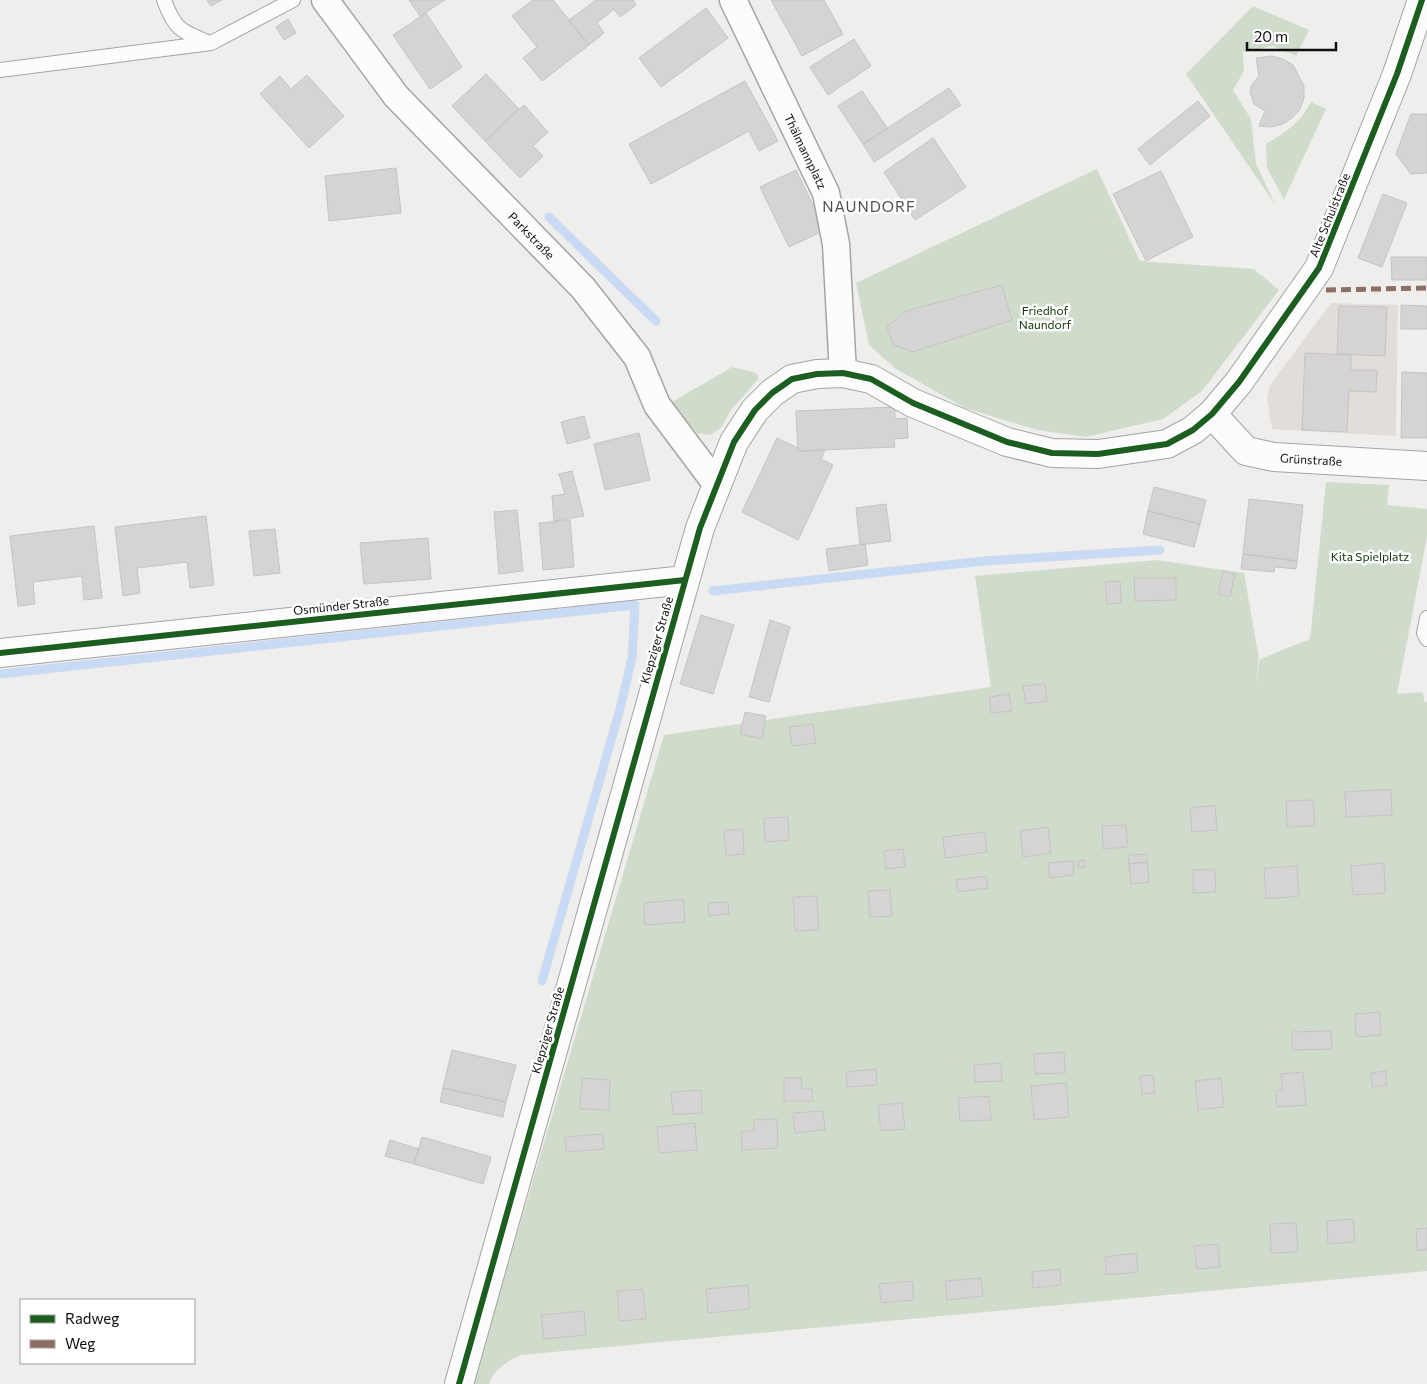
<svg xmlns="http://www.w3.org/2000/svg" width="1427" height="1384" viewBox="0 0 1427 1384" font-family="Commissioner,sans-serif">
  <rect width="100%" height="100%" fill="#efeeec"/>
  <path fill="#e1ded9" d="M1331 303 1398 305 1396 436 1272 429 1267 398 1270 385Z"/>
  <path fill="#d0dccb" d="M1253 6 1309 30 1296 56 1273 46 1243 52 1244 71 1233 90 1251 119 1256 164 1276 206 1186 74Z
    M1311 102 1326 109 1284 199 1267 168 1266 144C1286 132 1300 123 1311 102Z
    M1097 169 1140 261 1254 269 1279 290 1202 391 1163 419 1086 437 1037 430 965 408 896 369 869 345 856 283Z
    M732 367 754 372 758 375V379L732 409 721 428 710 435 697 433 672 402Z
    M1326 482 1389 485 1387 505 1427 509V537L1397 694 1423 692 1424 701 1427 702V1271L521 1355C507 1361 494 1369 489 1384H473L664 735 991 687 975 576 1156 560 1244 573 1259 659 1256 685 1260 659 1310 639Z"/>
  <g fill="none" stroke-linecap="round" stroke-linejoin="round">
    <path stroke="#c9daf4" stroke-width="9" d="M549 217 656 321
      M713 591 984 561 1160 550
      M0 674 635 605 632 658 620 709 542 981"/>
  </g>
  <path fill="#d5d3d3" stroke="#c5c3c3" d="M207 0H222L211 6Z
    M409 0H445L420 16Z
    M533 0H553L589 45 542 81 523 58 537 47 512 16Z
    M596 0H633L636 5 620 17 614 9 597 23 604 33 589 45 569 20Z
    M771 0H824L843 34 802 56Z
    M706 8 728 38 661 87 639 58Z
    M426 13 462 67 430 89 393 35Z
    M288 19 296 33 284 40 276 27Z
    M854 39 871 66 828 95 810 67Z
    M1272 56 1283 59 1293 65 1304 86V98L1300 109 1292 118 1283 124 1271 127 1259 126 1265 111 1254 104 1250 92 1251 86 1259 76 1256 58Z
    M486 74 519 109 485 141 452 106Z
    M307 75 344 116 309 148 260 94 280 76 291 89Z
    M745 81 778 141 759 151 749 131 651 184 629 144Z
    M949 88 961 105 874 162 863 144Z
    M862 91 887 128 863 144 838 106Z
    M1198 101 1210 116 1150 165 1138 149Z
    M524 105 548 132 533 146 543 156 520 178 485 141Z
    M1411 114H1427V173L1411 174 1396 154Z
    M933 138 966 187 915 220 884 172Z
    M396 168 401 213 329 221 325 176Z
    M796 170 825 230 789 247 760 187Z
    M1161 171 1193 237 1146 261 1113 194Z
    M1383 194 1407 203 1382 267 1358 258Z
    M1391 257H1427V280H1392Z
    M1002 285 1012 320 913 352 893 345 887 327 906 311Z
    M1401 305 1427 306V329H1401Z
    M1339 306 1387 307 1385 356 1337 354Z
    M1305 353 1351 355V370H1377L1376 392 1349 391 1347 432 1302 430Z
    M1402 372 1427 373V438H1401Z
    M895 407V419L907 418 908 438 894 439 895 447 798 451 796 411Z
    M584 416 590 438 567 444 561 422Z
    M639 433 650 480 605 490 594 444Z
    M777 438 798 448V451L825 450 821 459 833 465 798 540 742 512Z
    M572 471 584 516 554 521 552 496 565 494 559 474Z
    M1154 487 1206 500 1200 524 1148 511Z
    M1249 499 1303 505 1297 561 1243 554Z
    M886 504 891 541 860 545 856 508Z
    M517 510 523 571 499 574 494 512Z
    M1148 511 1200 524 1194 547 1143 534Z
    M206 516 214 585 190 588 187 562 137 568 140 593 123 596 115 527Z
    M570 520 574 567 543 570 539 523Z
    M94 526 102 598 84 600 82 576 33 582 35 604 18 606 10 536Z
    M275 529 280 573 254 576 249 531Z
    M428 538 431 579 364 584 360 543Z
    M865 544 868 565 829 571 826 549Z
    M1243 554 1297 561 1296 569 1275 567 1274 572 1241 569Z
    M1223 571 1235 574 1230 597 1218 594Z
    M1134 578H1176V600L1135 601Z
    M1120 581 1121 603 1107 604 1105 582Z
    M701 615 734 625 713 694 680 684Z
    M770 620 790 627 769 702 749 697Z
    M1045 683 1047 701 1026 704 1023 686Z
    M1009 694 1012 711 991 713 989 697Z
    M745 712 766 716 762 739 740 734Z
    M813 724 816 743 792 746 789 727Z
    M1391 789 1392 815 1346 817 1345 792Z
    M1313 800 1315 826 1287 827 1286 801Z
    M1215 805 1217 830 1192 832 1190 808Z
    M788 817 789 840 765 842 764 818Z
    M1126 825 1128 847 1103 849 1102 826Z
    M1048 827 1051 853 1023 857 1020 831Z
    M743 829 744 854 726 856 724 830Z
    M985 832 987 852 945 858 943 837Z
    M903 849 905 867 886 869 884 851Z
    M1147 854V862L1129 864 1128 855Z
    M1085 860V867L1078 868V861Z
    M1073 861 1074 875 1050 878 1048 863Z
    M1147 862 1149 882 1131 884 1129 864Z
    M1384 863 1385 893 1353 895 1351 866Z
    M1297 866 1299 896 1266 899 1264 868Z
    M1215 869 1216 892 1193 893V870Z
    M986 876 988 888 958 892 956 880Z
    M890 890 892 916 870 917 868 891Z
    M817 896 819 930 795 931 793 897Z
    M683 899 685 922 645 925 644 903Z
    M728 902 729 914 709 916 708 903Z
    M1380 1012 1381 1035 1356 1037 1355 1014Z
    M1331 1031 1332 1049 1292 1050V1032Z
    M452 1050 516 1065 506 1102 443 1088Z
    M1064 1052 1065 1073 1035 1074 1034 1054Z
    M1001 1063 1002 1081 975 1082 974 1065Z
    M876 1069 877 1085 847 1087 846 1072Z
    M1386 1071 1387 1085 1372 1087 1371 1073Z
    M1303 1072 1306 1105 1277 1107 1276 1090H1282L1281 1074Z
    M1153 1075 1155 1093 1142 1094 1140 1076Z
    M582 1078 610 1080 609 1110 580 1109Z
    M784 1078H801L802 1089 812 1088 813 1101H784Z
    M1221 1078 1224 1107 1198 1110 1195 1081Z
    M1066 1083 1069 1117 1034 1120 1031 1086Z
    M443 1088 506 1102 503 1117 440 1102Z
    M701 1090 702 1113 673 1115 671 1092Z
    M989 1096 991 1120 960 1121 958 1098Z
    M902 1103 905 1129 881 1131 878 1105Z
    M823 1111 825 1130 795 1133 793 1113Z
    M777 1119 778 1148 742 1150 741 1131H754V1120Z
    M695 1123 697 1150 659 1153 657 1127Z
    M603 1134 604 1149 566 1152 565 1137Z
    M422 1137 491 1157 483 1184 414 1164Z
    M390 1140 419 1149 414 1164 385 1156Z
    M1353 1219 1355 1242 1328 1244 1327 1221Z
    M1296 1223 1298 1252 1271 1253 1270 1224Z
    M1427 1228V1250H1417L1416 1229Z
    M1218 1244 1220 1267 1197 1269 1194 1246Z
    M1136 1253 1138 1272 1106 1275 1105 1257Z
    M1060 1269 1061 1285 1033 1288 1032 1272Z
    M981 1278 983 1296 947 1300 945 1281Z
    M912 1281 914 1300 881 1303 879 1284Z
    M748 1285 750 1309 708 1313 706 1289Z
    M643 1289 646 1319 619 1321 617 1291Z
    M584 1311 586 1335 544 1339 541 1315Z"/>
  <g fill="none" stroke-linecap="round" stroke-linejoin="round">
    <defs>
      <path id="lane" d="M164 0C175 30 181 31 210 43
        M0 70 211 43 293 0
        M1427 618 1424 633 1427 639"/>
      <g id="street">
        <path id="s1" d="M325 0 396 96 583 288 637 357 657 405 717 485"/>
        <path id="s2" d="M733 0 826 193 836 244 843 373"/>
      </g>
      <g id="secondary">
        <path id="s3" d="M1212 414 1246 451 1274 457 1427 466"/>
        <path d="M0 653 685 580"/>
        <path d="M459 1384 700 528 734 442 755 410 772 393 792 379 817 374 843 373 871 379 913 403 1007 442 1052 453 1098 454 1167 444 1193 430 1212 414 1239 382 1319 268 1397 74 1422 0"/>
      </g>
    </defs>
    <use href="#lane" stroke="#a5a4a3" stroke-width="16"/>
    <use href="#street" stroke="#a5a4a3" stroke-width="29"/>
    <use href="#secondary" stroke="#a5a4a3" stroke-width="30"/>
    <use href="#lane" stroke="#fdfcfc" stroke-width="14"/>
    <use href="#street" stroke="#fdfcfc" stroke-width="26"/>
    <use href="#secondary" stroke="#fdfcfc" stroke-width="28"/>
    <path stroke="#8d6e63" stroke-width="5" stroke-dasharray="10 5" stroke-linecap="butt" d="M1326 290 1427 288"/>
    <defs>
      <path id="cycleway" d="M0 653 685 580
        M459 1384 700 528 734 442 755 410 772 393 792 379 817 374 843 373 871 379 913 403 1007 442 1052 453 1098 454 1167 444 1193 430 1212 414 1239 382 1319 268 1397 74 1422 0"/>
    </defs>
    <use href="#cycleway" stroke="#fff" stroke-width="9"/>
    <use href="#cycleway" stroke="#1b5e20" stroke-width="6"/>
  </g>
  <g text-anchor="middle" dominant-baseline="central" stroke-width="5" stroke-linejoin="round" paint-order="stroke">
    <g font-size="12" fill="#100f0e" stroke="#fff">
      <text stroke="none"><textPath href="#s2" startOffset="168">Thälmannplatz</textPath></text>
      <text transform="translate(1329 215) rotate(-68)">Alte Schulstraße</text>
      <text stroke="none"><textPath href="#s1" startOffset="314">Parkstraße</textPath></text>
      <text stroke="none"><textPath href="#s3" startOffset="116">Grünstraße</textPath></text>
      <text transform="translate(341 605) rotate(-6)">Osmünder Straße</text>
      <text transform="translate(656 640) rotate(-74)">Klepziger Straße</text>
      <text transform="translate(547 1030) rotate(-74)">Klepziger Straße</text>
    </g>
    <g font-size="12" fill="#0f3406" stroke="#fff">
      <text x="1045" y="310">Friedhof<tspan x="1045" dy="14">Naundorf</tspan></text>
      <text x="1370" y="556">Kita Spielplatz</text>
    </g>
    <g font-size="15" letter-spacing="1" fill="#504f4c" stroke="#fff">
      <text x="869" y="206">NAUNDORF</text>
    </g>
  </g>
  <rect x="20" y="1299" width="175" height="65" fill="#ffffff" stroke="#9f9f9f"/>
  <rect x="30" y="1315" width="25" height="8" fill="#1b5e20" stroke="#9f9f9f"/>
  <text x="65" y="1324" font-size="15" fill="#100f0e">Radweg</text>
  <rect x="30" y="1340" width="25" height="8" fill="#8d6e63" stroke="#9f9f9f"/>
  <text x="65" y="1349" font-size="15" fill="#100f0e">Weg</text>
  <path d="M1247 42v8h89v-8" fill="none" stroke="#100f0e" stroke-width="2.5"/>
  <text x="1254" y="42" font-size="15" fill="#100f0e" stroke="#ffffff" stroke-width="4" paint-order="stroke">20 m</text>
</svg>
